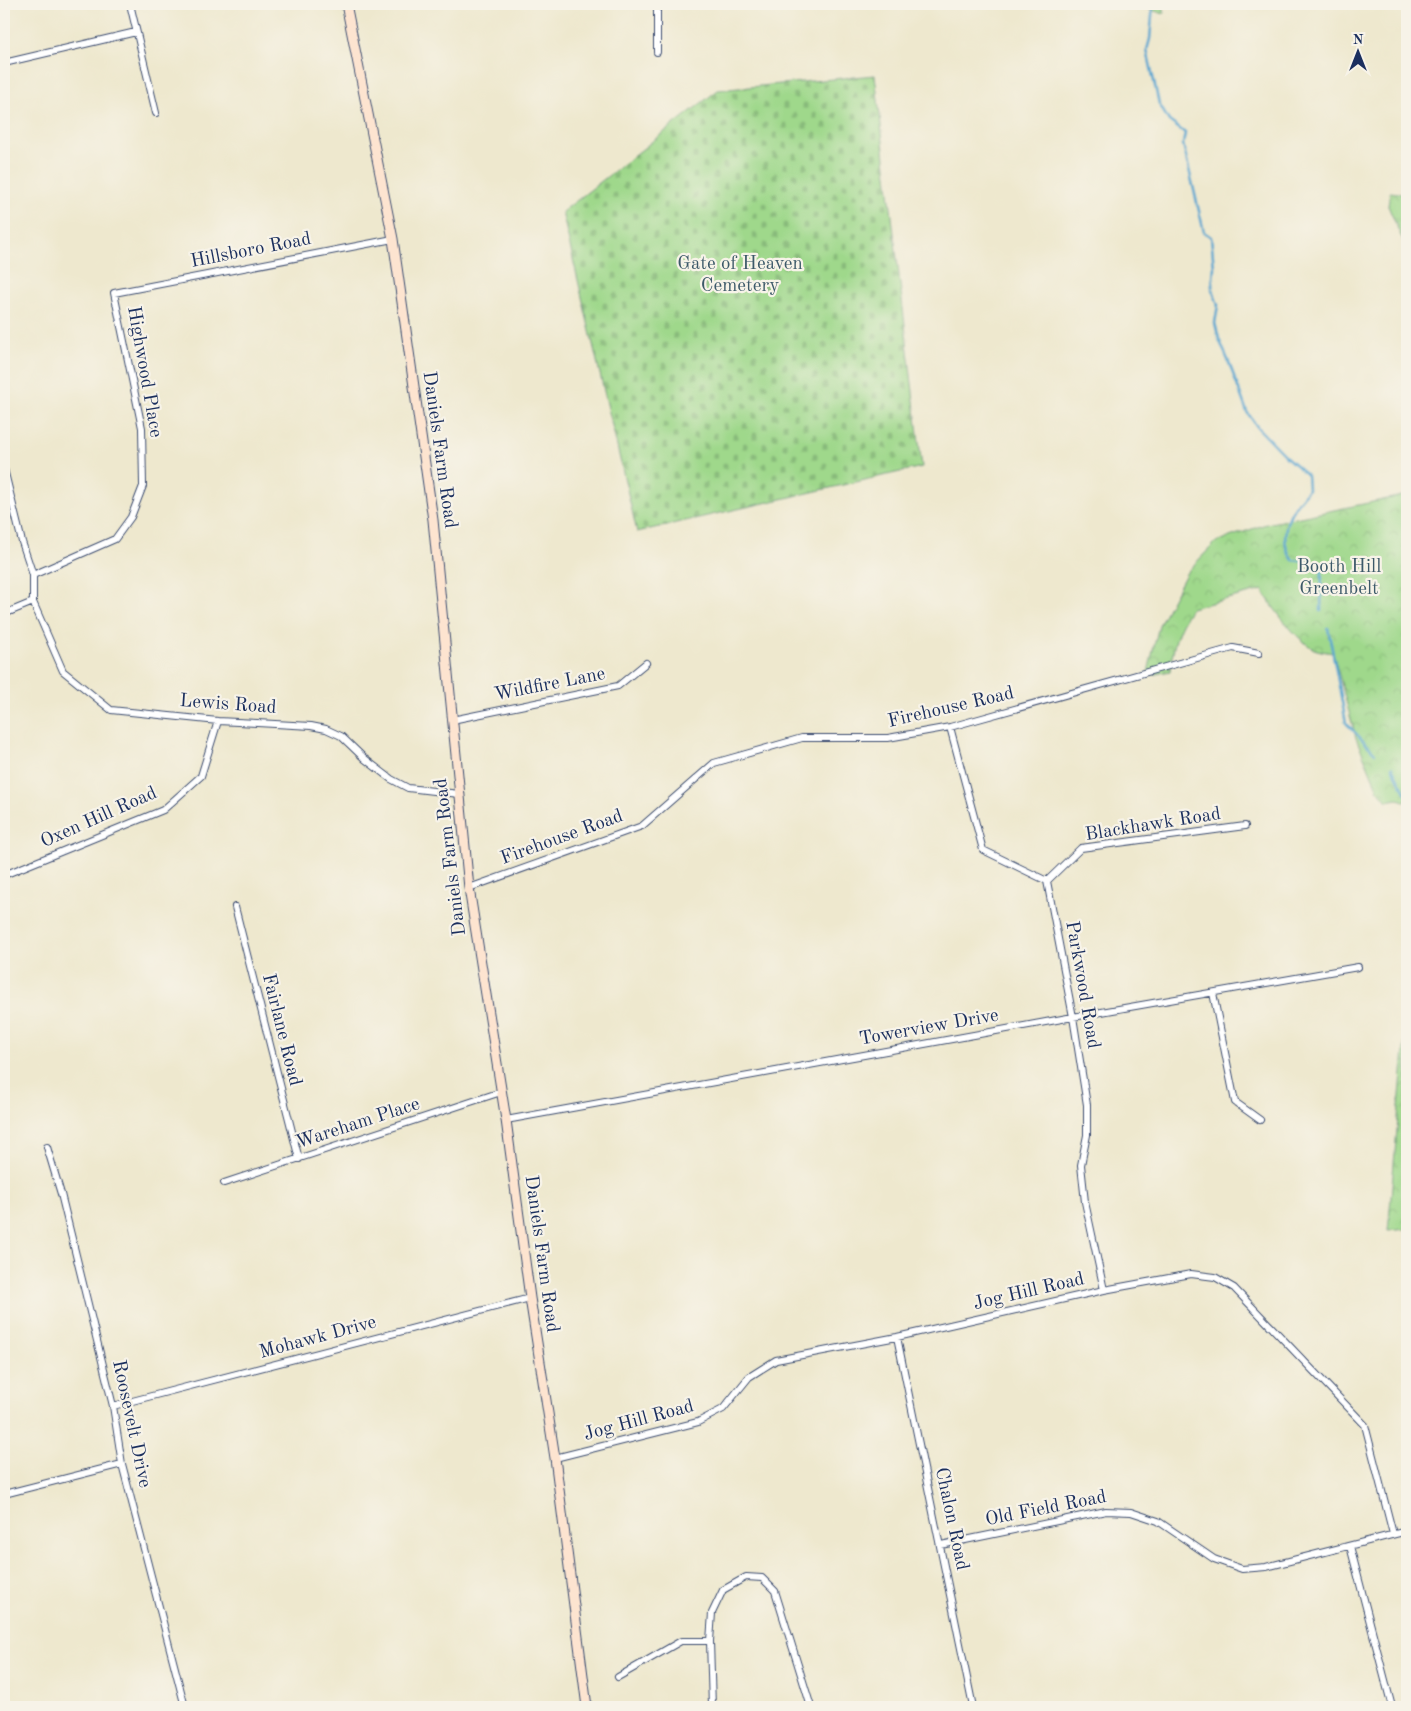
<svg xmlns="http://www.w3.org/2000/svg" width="1411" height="1711" viewBox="0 0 1411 1711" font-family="'Old Standard TT',serif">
  <defs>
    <pattern id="cemetery-stones" width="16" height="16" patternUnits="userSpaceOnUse" patternTransform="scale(1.25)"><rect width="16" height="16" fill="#9fd88b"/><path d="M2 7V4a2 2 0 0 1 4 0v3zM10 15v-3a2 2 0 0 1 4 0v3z" fill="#88ba7a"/></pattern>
    <pattern id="park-crowns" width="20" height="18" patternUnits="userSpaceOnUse" patternTransform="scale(1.25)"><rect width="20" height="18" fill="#9fd88b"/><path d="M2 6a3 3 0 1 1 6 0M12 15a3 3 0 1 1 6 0" fill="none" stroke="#88ba7a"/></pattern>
  </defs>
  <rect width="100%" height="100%" fill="#f7f3e8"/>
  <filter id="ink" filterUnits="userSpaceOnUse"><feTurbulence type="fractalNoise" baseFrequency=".02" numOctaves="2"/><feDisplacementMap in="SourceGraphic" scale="10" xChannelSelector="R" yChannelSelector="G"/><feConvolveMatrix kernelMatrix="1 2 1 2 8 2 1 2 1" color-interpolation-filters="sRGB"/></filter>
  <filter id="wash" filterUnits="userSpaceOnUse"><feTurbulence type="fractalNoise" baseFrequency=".0096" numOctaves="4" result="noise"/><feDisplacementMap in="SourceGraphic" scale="20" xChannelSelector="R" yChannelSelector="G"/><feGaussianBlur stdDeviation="1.12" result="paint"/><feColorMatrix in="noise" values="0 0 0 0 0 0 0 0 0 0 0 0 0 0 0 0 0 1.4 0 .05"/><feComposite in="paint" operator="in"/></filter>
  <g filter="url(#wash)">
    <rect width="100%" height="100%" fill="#eee8ce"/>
    <path fill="url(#cemetery-stones)" stroke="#5d8474" d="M875 75 922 467 637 532 562 212 718 90Z"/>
    <path fill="url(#park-crowns)" stroke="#5d8474" d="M1133 4H1164V14Z
      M1390 192 1407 194V250L1388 206Z
      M1407 495V802L1398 799 1387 801 1378 790 1356 738 1333 653C1327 652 1319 651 1314 649 1297 640 1271 607 1263 590L1191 608C1176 632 1174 644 1170 671L1147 676 1159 625 1172 600 1187 572 1216 542 1266 524Z
      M1407 1016V1229L1388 1231Z"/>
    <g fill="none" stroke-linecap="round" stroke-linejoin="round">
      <path stroke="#58a6d1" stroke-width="2.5" d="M1153 4 1150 39 1147 50 1159 104 1169 121 1185 133 1183 144 1204 232 1211 237 1214 267 1212 289 1218 305 1215 323 1219 339 1228 360 1247 412 1258 428 1285 456 1307 475 1308 489C1304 496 1298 501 1294 508 1284 523 1281 546 1293 560L1313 563 1322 569 1321 611
        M1328 628 1346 723 1375 753
        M1392 767 1407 796"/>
    </g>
  </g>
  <g filter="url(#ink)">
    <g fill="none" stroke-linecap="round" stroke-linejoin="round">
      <defs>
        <path id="minor" d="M130 4 156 113
          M657 52V4
          M4 63 136 32
          M4 469 22 542 33 575
          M33 602 63 671 111 710 218 721 311 726 326 729 341 736 365 759 391 779 408 788 459 794
          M4 614 33 602V575L115 539 131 517 143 486 142 428 114 293 393 239
          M452 720 618 686 646 663
          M950 727 983 850 1047 881
          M4 875 163 810 201 776 218 721
          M1047 881 1073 1017 1087 1105V1135L1081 1165 1085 1202 1104 1290
          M1047 881 1081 848 1245 826
          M469 888 642 826 714 763 802 738H888L950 727 1233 648 1259 653
          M235 907 299 1159
          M1213 993 1235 1102 1260 1120
          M506 1120 1073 1017 1358 967
          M47 1147 61 1194 113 1406 122 1464 185 1707
          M224 1183 501 1092
          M897 1337 973 1707
          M113 1406 530 1298
          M555 1458 698 1422 723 1409 749 1377 776 1360 897 1337 1104 1290 1191 1274 1215 1277 1234 1288 1365 1425 1393 1534
          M4 1494 122 1464
          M941 1545 1106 1511 1131 1512 1158 1521 1214 1559 1242 1569 1266 1567 1407 1531
          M1350 1546 1392 1707
          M618 1677 681 1641H710
          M712 1707 710 1641 712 1613 723 1590 746 1577 762 1578 775 1591 811 1707"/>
        <path id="secondary" d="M346 4 393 239 433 520 469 888 506 1120 530 1298 555 1458 587 1707"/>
      </defs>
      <use href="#minor" stroke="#3b4b6f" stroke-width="8"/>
      <use href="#secondary" stroke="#3b4b6f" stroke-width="11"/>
      <use href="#minor" stroke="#fff" stroke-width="6"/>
      <use href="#secondary" stroke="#fde4d0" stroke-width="9"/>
    </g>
  </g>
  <g text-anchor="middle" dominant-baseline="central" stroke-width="4.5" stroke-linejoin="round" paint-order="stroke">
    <g font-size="19" fill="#1b2f5e" stroke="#f7f3e8">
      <text transform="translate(251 251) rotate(-11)">Hillsboro Road</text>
      <text transform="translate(144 372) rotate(80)">Highwood Place</text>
      <text transform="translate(439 450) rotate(82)">Daniels Farm Road</text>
      <text transform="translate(550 685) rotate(-11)">Wildfire Lane</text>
      <text transform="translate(228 705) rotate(4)">Lewis Road</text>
      <text transform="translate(951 708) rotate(-13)">Firehouse Road</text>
      <text transform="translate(99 818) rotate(-24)">Oxen Hill Road</text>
      <text transform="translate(1153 825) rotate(-9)">Blackhawk Road</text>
      <text transform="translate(562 838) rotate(-20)">Firehouse Road</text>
      <text transform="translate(451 857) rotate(-97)">Daniels Farm Road</text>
      <text transform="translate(1082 985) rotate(80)">Parkwood Road</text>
      <text transform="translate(929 1028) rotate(-10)">Towerview Drive</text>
      <text transform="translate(281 1030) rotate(76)">Fairlane Road</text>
      <text transform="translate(358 1124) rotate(-18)">Wareham Place</text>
      <text transform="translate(541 1254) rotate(82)">Daniels Farm Road</text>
      <text transform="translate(1029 1292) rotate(-13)">Jog Hill Road</text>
      <text transform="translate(318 1338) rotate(-15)">Mohawk Drive</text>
      <text transform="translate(639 1421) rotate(-15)">Jog Hill Road</text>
      <text transform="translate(131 1424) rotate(78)">Roosevelt Drive</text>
      <text transform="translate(1046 1509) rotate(-11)">Old Field Road</text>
      <text transform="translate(951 1519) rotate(78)">Chalon Road</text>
    </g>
    <g font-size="19" fill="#3c5969" stroke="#f7f3e8">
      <text x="740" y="264">Gate of Heaven<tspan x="740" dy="22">Cemetery</tspan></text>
      <text x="1339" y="567">Booth Hill<tspan x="1339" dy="22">Greenbelt</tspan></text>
    </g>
  </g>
  <rect width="1411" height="1711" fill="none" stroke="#f7f3e8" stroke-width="20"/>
  <g transform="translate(1358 52)" stroke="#f7f3e8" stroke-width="4" paint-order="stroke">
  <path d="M0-4L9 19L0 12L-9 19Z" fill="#1b2f5e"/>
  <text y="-8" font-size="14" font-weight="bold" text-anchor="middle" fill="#1b2f5e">N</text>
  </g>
</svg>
